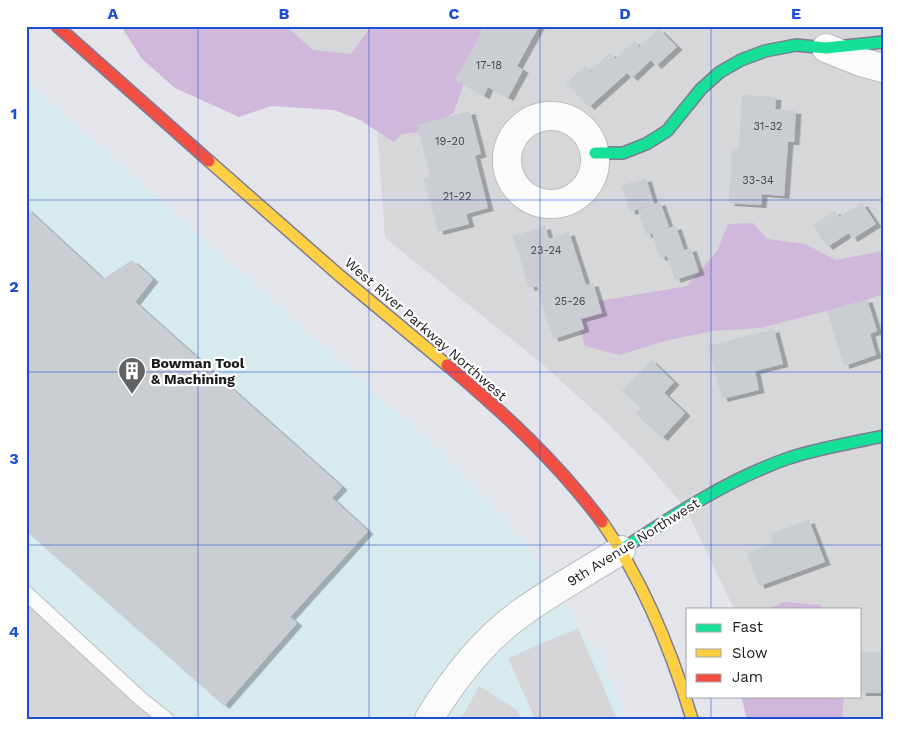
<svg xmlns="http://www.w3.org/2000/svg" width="909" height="745" viewBox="0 0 909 745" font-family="'Work Sans',sans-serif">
  <defs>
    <filter id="shadow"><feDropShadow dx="5.5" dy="3" stdDeviation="0" flood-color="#0004"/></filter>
  </defs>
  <rect width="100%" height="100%" fill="#e4e5ea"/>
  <path fill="#d5d7d9" d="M142 26H883V719H770L764 696H860V609H734L686 509 646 462 603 419 540 362 385 238 374 85Z"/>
  <path fill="#d7eaee" d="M26 80 437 448 522 539 599 655 628 719H26Z"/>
  <path fill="#d0b7dc" d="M121 26H286L313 50 351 54 371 26H483L454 112 430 131 402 134 394 142 360 120 334 110 271 106 239 117 175 88 142 59Z
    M753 223 767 239 805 244 836 260 883 251V294L854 304 760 328 713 331 669 340 619 355 585 346 576 317 588 303 687 286 717 251 728 224Z
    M784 602 820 605 823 609H767Z
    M741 696H844L842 719H747Z"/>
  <path fill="#d6d6d8" d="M26 593 166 719H26Z
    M578 628 617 719H535L508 658Z
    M479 686 517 710 521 719H461Z"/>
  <path fill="#cacdd1" filter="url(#shadow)" d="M485 26H539L517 66 523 70 508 98 488 87 484 96 455 80Z
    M659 29 677 47 656 66 651 60 632 78 627 73 589 107 566 83 585 66 590 71 610 53 615 59 634 41 639 47Z
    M742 95 776 97 775 109 796 111 794 142H788L784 196 762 194 761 205 729 203 732 148 739 149Z
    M470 111 481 154 475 156 488 208 466 214 469 224 438 232 424 179 430 177 417 125Z
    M646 178 654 204 630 212 621 186Z
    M660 202 669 227 665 229 676 226 684 250 691 248 699 272 675 280 667 256 660 258 652 233 646 235 638 210Z
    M862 203 876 224 852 239 849 233 827 247 813 225 835 211 839 217Z
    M26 208 103 279 132 260 153 279 135 302 342 487 332 498 368 531 290 617 297 623 224 706 26 531Z
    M545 226 549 239 569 232 586 285 593 283 602 313 581 319 584 329 553 339 537 286 529 288 513 236Z
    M867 299 877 331 870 334 876 355 844 366 827 311Z
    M774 329 783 364 755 371 759 390 722 399 708 346Z
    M651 360 674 382 664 393 685 413 662 438 635 413 641 408 622 391Z
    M809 520 825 562 759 586 747 553 773 543 770 534Z
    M881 652 883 693H860V653Z"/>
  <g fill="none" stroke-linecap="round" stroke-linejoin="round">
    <defs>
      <path id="lane" d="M26 593 141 699 166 719"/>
      <path id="street" d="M826 48 861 62 883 68
        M507 160a44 44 0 1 1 88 0a44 44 0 1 1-88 0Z
        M429 719C453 679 483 640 521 613 553 590 588 571 621 550"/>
      <path id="fast" d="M595 153H623L646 144 667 131 701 89 720 72 741 60 765 51 796 45 826 48 883 42
        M621 550C674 515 729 479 789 458 820 448 852 443 883 436"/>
      <path id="slow" d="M209 161 340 276 447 365
        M602 522C644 582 671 649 692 719"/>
      <path id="jam" d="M57 26 209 161
        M447 365C504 413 557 462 602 522"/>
    </defs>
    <use href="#lane" stroke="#bebec1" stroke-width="16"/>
    <use href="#street" stroke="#bebec1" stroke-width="30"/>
    <use href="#fast" stroke="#7e7c95" stroke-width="14"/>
    <use href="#slow" stroke="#7e7c95" stroke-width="14"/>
    <use href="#jam" stroke="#7e7c95" stroke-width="14"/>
    <use href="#lane" stroke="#fbfbfc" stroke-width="14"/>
    <use href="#street" stroke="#fbfbfc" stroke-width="28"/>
    <use href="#fast" stroke="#16e098" stroke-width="11"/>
    <use href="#slow" stroke="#ffcf43" stroke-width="11"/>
    <use href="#jam" stroke="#f24e42" stroke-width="11"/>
  </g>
  <path fill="none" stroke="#1d4ed8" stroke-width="1" stroke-opacity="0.55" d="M198 26V719M369 26V719M540 26V719M711 26V609M26 200H883M26 372H883M26 545H883M711 696V719"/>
  <defs>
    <symbol id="building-pin" viewBox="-11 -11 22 30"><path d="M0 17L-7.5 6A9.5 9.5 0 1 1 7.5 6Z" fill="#616263" stroke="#fff"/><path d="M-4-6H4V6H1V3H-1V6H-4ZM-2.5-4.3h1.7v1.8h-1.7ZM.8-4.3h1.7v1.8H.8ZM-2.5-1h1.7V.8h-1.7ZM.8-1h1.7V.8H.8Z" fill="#fff"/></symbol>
  </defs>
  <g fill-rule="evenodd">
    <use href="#building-pin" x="116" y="355" width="32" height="43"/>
  </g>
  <g text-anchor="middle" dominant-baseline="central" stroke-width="4.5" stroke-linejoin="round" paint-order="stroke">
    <g font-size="11" fill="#48484a">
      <text x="489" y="65">17-18</text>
      <text x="768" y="126">31-32</text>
      <text x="450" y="141">19-20</text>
      <text x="758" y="180">33-34</text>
      <text x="457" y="196">21-22</text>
      <text x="546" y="250">23-24</text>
      <text x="570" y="301">25-26</text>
    </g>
    <g font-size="14" fill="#1b1b1b" stroke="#fff">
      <text transform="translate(426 329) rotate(41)">West River Parkway Northwest</text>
      <text transform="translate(633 542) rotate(-32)">9th Avenue Northwest</text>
    </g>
    <g font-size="14" font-weight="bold" fill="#1b1b1b" stroke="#fff" text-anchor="start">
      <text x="151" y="363">Bowman Tool<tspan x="151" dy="16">&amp; Machining</tspan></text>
    </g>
  </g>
  <rect width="909" height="745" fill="none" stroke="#ffffff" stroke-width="55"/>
  <rect x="686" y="608" width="175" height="90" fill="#ffffff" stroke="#a4a4a4"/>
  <rect x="696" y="624" width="25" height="8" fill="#16e098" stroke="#a4a4a4"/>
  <text x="732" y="632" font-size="15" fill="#1b1b1b">Fast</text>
  <rect x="696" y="649" width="25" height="8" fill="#ffcf43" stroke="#a4a4a4"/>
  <text x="732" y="658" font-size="15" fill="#1b1b1b">Slow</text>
  <rect x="696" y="674" width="25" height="8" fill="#f24e42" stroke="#a4a4a4"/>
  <text x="732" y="682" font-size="15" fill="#1b1b1b">Jam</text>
  <rect x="28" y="28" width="854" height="690" fill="none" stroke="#1d4ed8" stroke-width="2"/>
  <g font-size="16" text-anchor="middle" font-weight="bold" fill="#1d4ed8">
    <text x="113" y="19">A</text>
    <text x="284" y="19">B</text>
    <text x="454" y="19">C</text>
    <text x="625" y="19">D</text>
    <text x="796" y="19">E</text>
    <text x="14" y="119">1</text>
    <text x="14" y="292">2</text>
    <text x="14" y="464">3</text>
    <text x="14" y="637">4</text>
  </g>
</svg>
